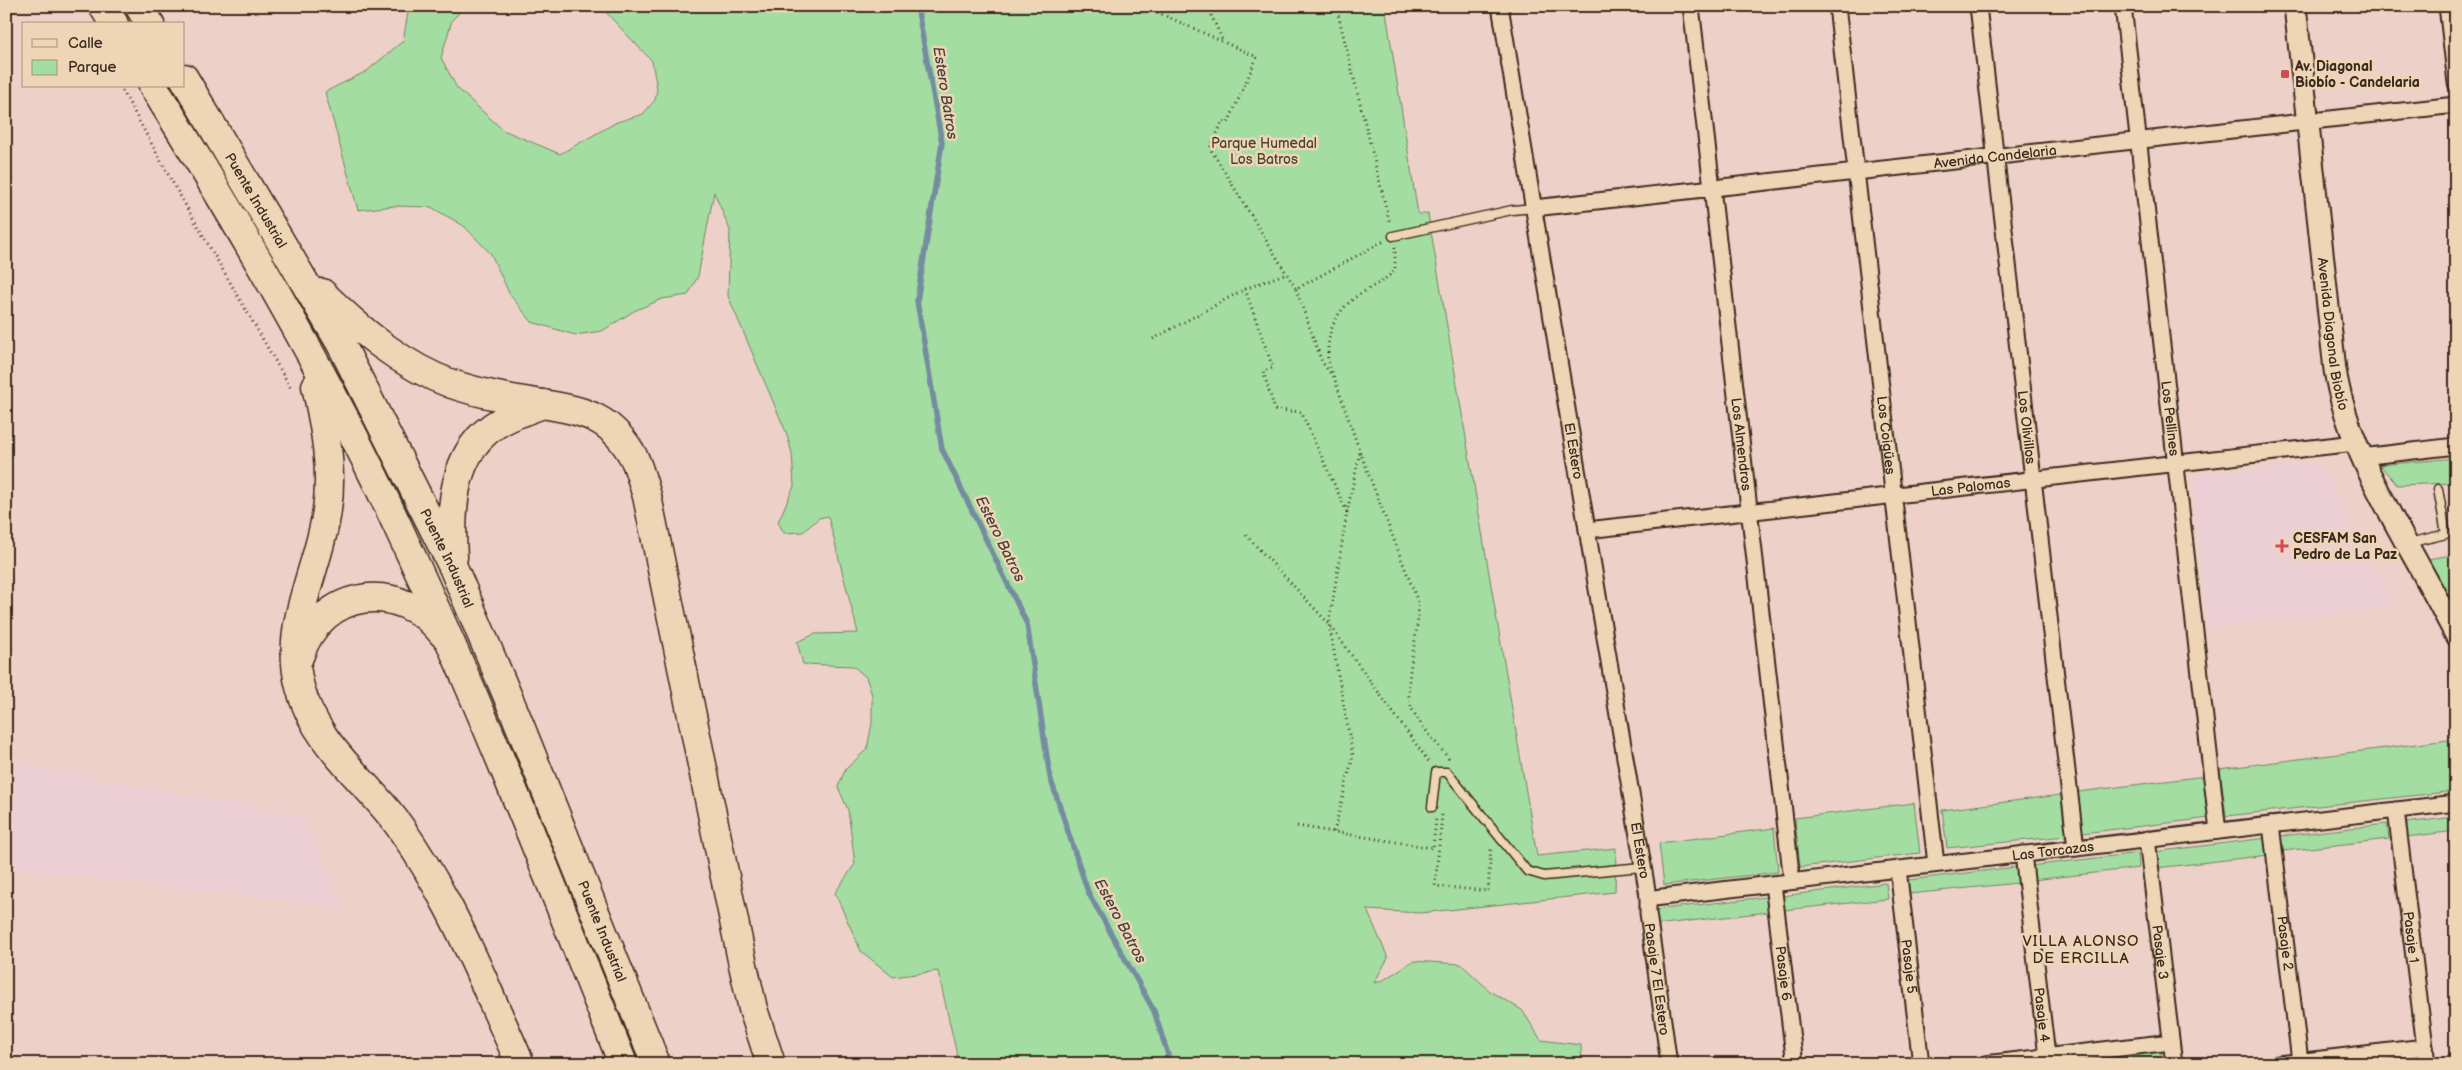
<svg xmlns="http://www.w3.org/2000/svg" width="2462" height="1070" viewBox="0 0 2462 1070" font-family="'Balsamiq Sans',sans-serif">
  <rect width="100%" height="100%" fill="#edd1c8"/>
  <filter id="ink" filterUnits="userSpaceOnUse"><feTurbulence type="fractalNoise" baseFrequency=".02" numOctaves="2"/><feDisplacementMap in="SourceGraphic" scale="10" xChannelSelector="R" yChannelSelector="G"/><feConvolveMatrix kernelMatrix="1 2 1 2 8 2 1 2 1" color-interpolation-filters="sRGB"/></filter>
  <g filter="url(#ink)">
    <path fill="#ecced5" d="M2312 463 2322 468 2396 607 2209 627 2193 485 2202 474Z
      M6 762 302 816 344 908 6 867Z"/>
    <path fill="#a4dda2" stroke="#708460" d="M417 6H454L459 13 452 20 441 58 457 88 503 130 560 154 617 122 643 114 655 100 657 89 652 61 600 6H1385L1418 214H1428L1537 856 1616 848 1615 892 1420 913 1367 910 1388 958 1374 983 1382 981 1413 961 1461 964 1491 992 1522 1010 1541 1040 1581 1045 1582 1064H959L938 971 893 977 861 951 835 893 855 864 848 810 838 787 845 770 867 749 872 723V695L866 677 853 666 803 664 797 642 815 634 858 633 828 516 819 518 803 532 784 533 778 522 794 486 792 453 786 432 728 296 730 230 714 192 698 276 688 295 662 299 634 311 602 331 575 335 532 322 510 295 491 254 464 226 431 207 395 206 358 210 325 92 367 71 403 41 408 13Z
      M2456 458V483L2397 485 2380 465Z
      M2452 555 2456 562V608L2427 559Z
      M2456 739V791L2226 816 2220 769Z
      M2205 776 2210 818 2083 833 2078 792Z
      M2061 795 2066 836 1947 848 1942 810Z
      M1914 803 1920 853 1800 867 1795 818Z
      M2456 817V831L2406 837 2404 823Z
      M2387 824 2389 839 2283 851 2281 836Z
      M1774 828 1778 872 1664 885 1659 843Z
      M2267 838 2269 855 2156 868 2153 852Z
      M2138 853 2139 868 2032 880 2030 866Z
      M2016 867 2018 883 1909 894 1908 880Z
      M1886 883 1888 899 1784 910 1782 896Z
      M1766 897 1768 912 1655 925 1653 910Z
      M2161 1051 2163 1064H2052Z
      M2414 1055 2415 1064H2337Z"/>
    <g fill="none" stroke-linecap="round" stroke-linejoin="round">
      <path stroke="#748ca0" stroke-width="5.5" d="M917 6 942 143 917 301 942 449 1027 624 1050 777 1088 892 1154 1011 1171 1064"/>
      <defs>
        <path id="service" d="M1393 236 1512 210 1534 208
          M2409 543 2446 534 2438 489
          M1432 807 1436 772H1447L1527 871 1544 876 1642 867"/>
        <g id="minor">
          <path id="s1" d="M1500 6 1648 896V913L1669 1064"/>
          <path id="s2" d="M1691 6 1792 881"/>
          <path id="s3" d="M1837 6 1936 864"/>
          <path id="s4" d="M1978 6 2076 848"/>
          <path id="s5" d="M2123 6 2218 831"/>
          <path d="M2447 6 2456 83"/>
          <path id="s6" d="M1534 208 2456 105"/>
          <path d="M2361 457 2456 446"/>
          <path id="s7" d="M1587 530 2355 443"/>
          <path id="s8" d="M2396 810 2427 1064"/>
          <path id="s9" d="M2271 825 2300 1061"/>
          <path id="s10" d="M2147 839 2174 1064"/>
          <path id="s11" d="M2023 854 2047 1056"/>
          <path id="s12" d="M1898 869 1921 1064"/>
          <path id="s13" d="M1773 884 1795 1064"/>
          <path id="s14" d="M1648 896 1654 898 2456 803"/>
          <path d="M1985 1064 2171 1042"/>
          <path d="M2278 1064 2425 1047"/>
        </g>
        <g id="secondary">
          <path id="s15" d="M2295 6 2335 370C2345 432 2375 486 2405 541 2423 572 2439 603 2456 635"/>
        </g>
        <g id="motorway">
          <path d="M103 6 114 24"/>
          <path d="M139 6 150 24"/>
          <path id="s16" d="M184 78 341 344 453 567 516 716 656 1064"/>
          <path d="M153 86C241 228 327 374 397 525 480 701 551 883 623 1064"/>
          <path d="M322 293C360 330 402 366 452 384 481 394 512 399 542 404 585 411 613 417 635 460 640 471 643 484 647 496L743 965 753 1009 771 1064"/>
          <path d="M316 386C325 426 333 469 327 510 319 571 283 624 300 687 315 745 367 781 400 827 436 878 463 934 488 991 498 1015 510 1039 520 1064"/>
          <path d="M453 557C450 509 452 449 500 422 514 414 529 409 543 404"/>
          <path d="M299 657C322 587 400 579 443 634"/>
        </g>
      </defs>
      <use href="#service" stroke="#3b2a1e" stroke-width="11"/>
      <use href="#minor" stroke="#3b2a1e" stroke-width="19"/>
      <use href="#secondary" stroke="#3b2a1e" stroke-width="25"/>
      <use href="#motorway" stroke="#3b2a1e" stroke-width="31"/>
      <path stroke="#3b2a1e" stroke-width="3" stroke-dasharray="1 4" stroke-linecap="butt" d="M1207 6 1223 41
        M1336 6 1390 224
        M1148 8 1257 57 1228 123 1223 121 1210 148 1296 289 1384 241
        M120 86 174 185 292 390
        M1395 247V270C1386 280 1375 285 1363 292 1337 308 1326 330 1328 360L1360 452 1418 602C1421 632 1401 685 1412 709 1421 727 1437 743 1449 759
        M1245 289 1273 368 1263 371 1275 410 1301 412 1347 512
        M1296 289 1322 362 1331 374
        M1153 339 1245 289 1287 273
        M1246 535 1329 624 1429 762
        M1442 815 1435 886 1488 891 1491 847
        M1297 826 1433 848 1436 818
        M1334 832 1353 756 1329 624 1347 512 1360 452"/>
      <use href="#service" stroke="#eed5b6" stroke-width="8"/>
      <use href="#minor" stroke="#eed5b6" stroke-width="15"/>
      <use href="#secondary" stroke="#eed5b6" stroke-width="21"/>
      <use href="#motorway" stroke="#eed5b6" stroke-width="28"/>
    </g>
  </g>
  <g fill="#d1495b" stroke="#eed5b6" stroke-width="2">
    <rect x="2280" y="69" width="10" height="10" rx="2.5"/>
    <path d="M2279.5 538.5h5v5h5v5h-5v5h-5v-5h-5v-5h5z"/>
  </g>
  <g text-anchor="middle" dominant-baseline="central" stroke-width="5" stroke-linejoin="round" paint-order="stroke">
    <g font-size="14" font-weight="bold" fill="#3b2a1e" stroke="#eed5b6" text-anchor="start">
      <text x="2295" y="66">Av. Diagonal<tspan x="2295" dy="16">Biobío - Candelaria</tspan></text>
      <text x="2293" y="538">CESFAM San<tspan x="2293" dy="16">Pedro de La Paz</tspan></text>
    </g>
    <g font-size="14" fill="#4b4532" stroke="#eed5b6">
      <text x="1264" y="143">Parque Humedal<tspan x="1264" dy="16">Los Batros</tspan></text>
    </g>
    <g font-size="14" fill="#3b2a1e" stroke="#eed5b6">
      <text stroke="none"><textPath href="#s6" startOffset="464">Avenida Candelaria</textPath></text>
      <text stroke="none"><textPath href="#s16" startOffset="142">Puente Industrial</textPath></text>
      <text stroke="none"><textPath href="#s15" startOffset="330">Avenida Diagonal Biobío</textPath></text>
      <text stroke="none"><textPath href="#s5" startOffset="415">Los Pellines</textPath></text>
      <text stroke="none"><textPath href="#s4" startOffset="424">Los Olivillos</textPath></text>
      <text stroke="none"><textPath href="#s3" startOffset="432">Los Coigües</textPath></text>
      <text stroke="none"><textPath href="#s2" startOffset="441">Los Almendros</textPath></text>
      <text stroke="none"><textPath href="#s1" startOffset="451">El Estero</textPath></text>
      <text stroke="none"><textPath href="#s7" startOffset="386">Las Palomas</textPath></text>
      <text stroke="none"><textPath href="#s16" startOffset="548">Puente Industrial</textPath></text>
      <text stroke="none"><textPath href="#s1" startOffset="856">El Estero</textPath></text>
      <text stroke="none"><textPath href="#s14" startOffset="408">Las Torcazas</textPath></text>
      <text stroke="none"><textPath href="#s16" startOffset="952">Puente Industrial</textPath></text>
      <text stroke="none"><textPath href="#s8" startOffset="128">Pasaje 1</textPath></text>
      <text stroke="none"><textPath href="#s9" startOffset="119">Pasaje 2</textPath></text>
      <text stroke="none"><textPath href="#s10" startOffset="114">Pasaje 3</textPath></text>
      <text stroke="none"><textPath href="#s12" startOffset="98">Pasaje 5</textPath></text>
      <text stroke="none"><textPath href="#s13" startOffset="90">Pasaje 6</textPath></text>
      <text stroke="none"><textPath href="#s1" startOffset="986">Pasaje 7 El Estero</textPath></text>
      <text stroke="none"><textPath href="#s11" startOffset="162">Pasaje 4</textPath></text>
    </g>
    <g font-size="15" font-style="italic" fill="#49423f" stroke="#eed5b6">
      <text transform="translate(945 93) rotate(81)">Estero Batros</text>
      <text transform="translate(1000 539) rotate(64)">Estero Batros</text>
      <text transform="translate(1120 921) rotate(62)">Estero Batros</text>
    </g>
    <g font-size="15" letter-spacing="1" fill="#3b2a1e" stroke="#eed5b6">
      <text x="2081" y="941">VILLA ALONSO<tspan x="2081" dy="17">DE ERCILLA</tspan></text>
    </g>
  </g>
  <rect width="2462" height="1070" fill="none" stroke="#eed5b6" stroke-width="25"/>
  <rect x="12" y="12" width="2437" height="1045" fill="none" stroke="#3b2a1e" stroke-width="2" filter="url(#ink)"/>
  <rect x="22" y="22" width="162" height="65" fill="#eed5b6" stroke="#a69179"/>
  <rect x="32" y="39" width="25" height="8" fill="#eed5b6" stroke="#a69179"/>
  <text x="68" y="48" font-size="15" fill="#3b2a1e">Calle</text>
  <rect x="32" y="60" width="25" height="15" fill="#a4dda2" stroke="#a69179"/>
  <text x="68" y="72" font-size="15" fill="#3b2a1e">Parque</text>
</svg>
